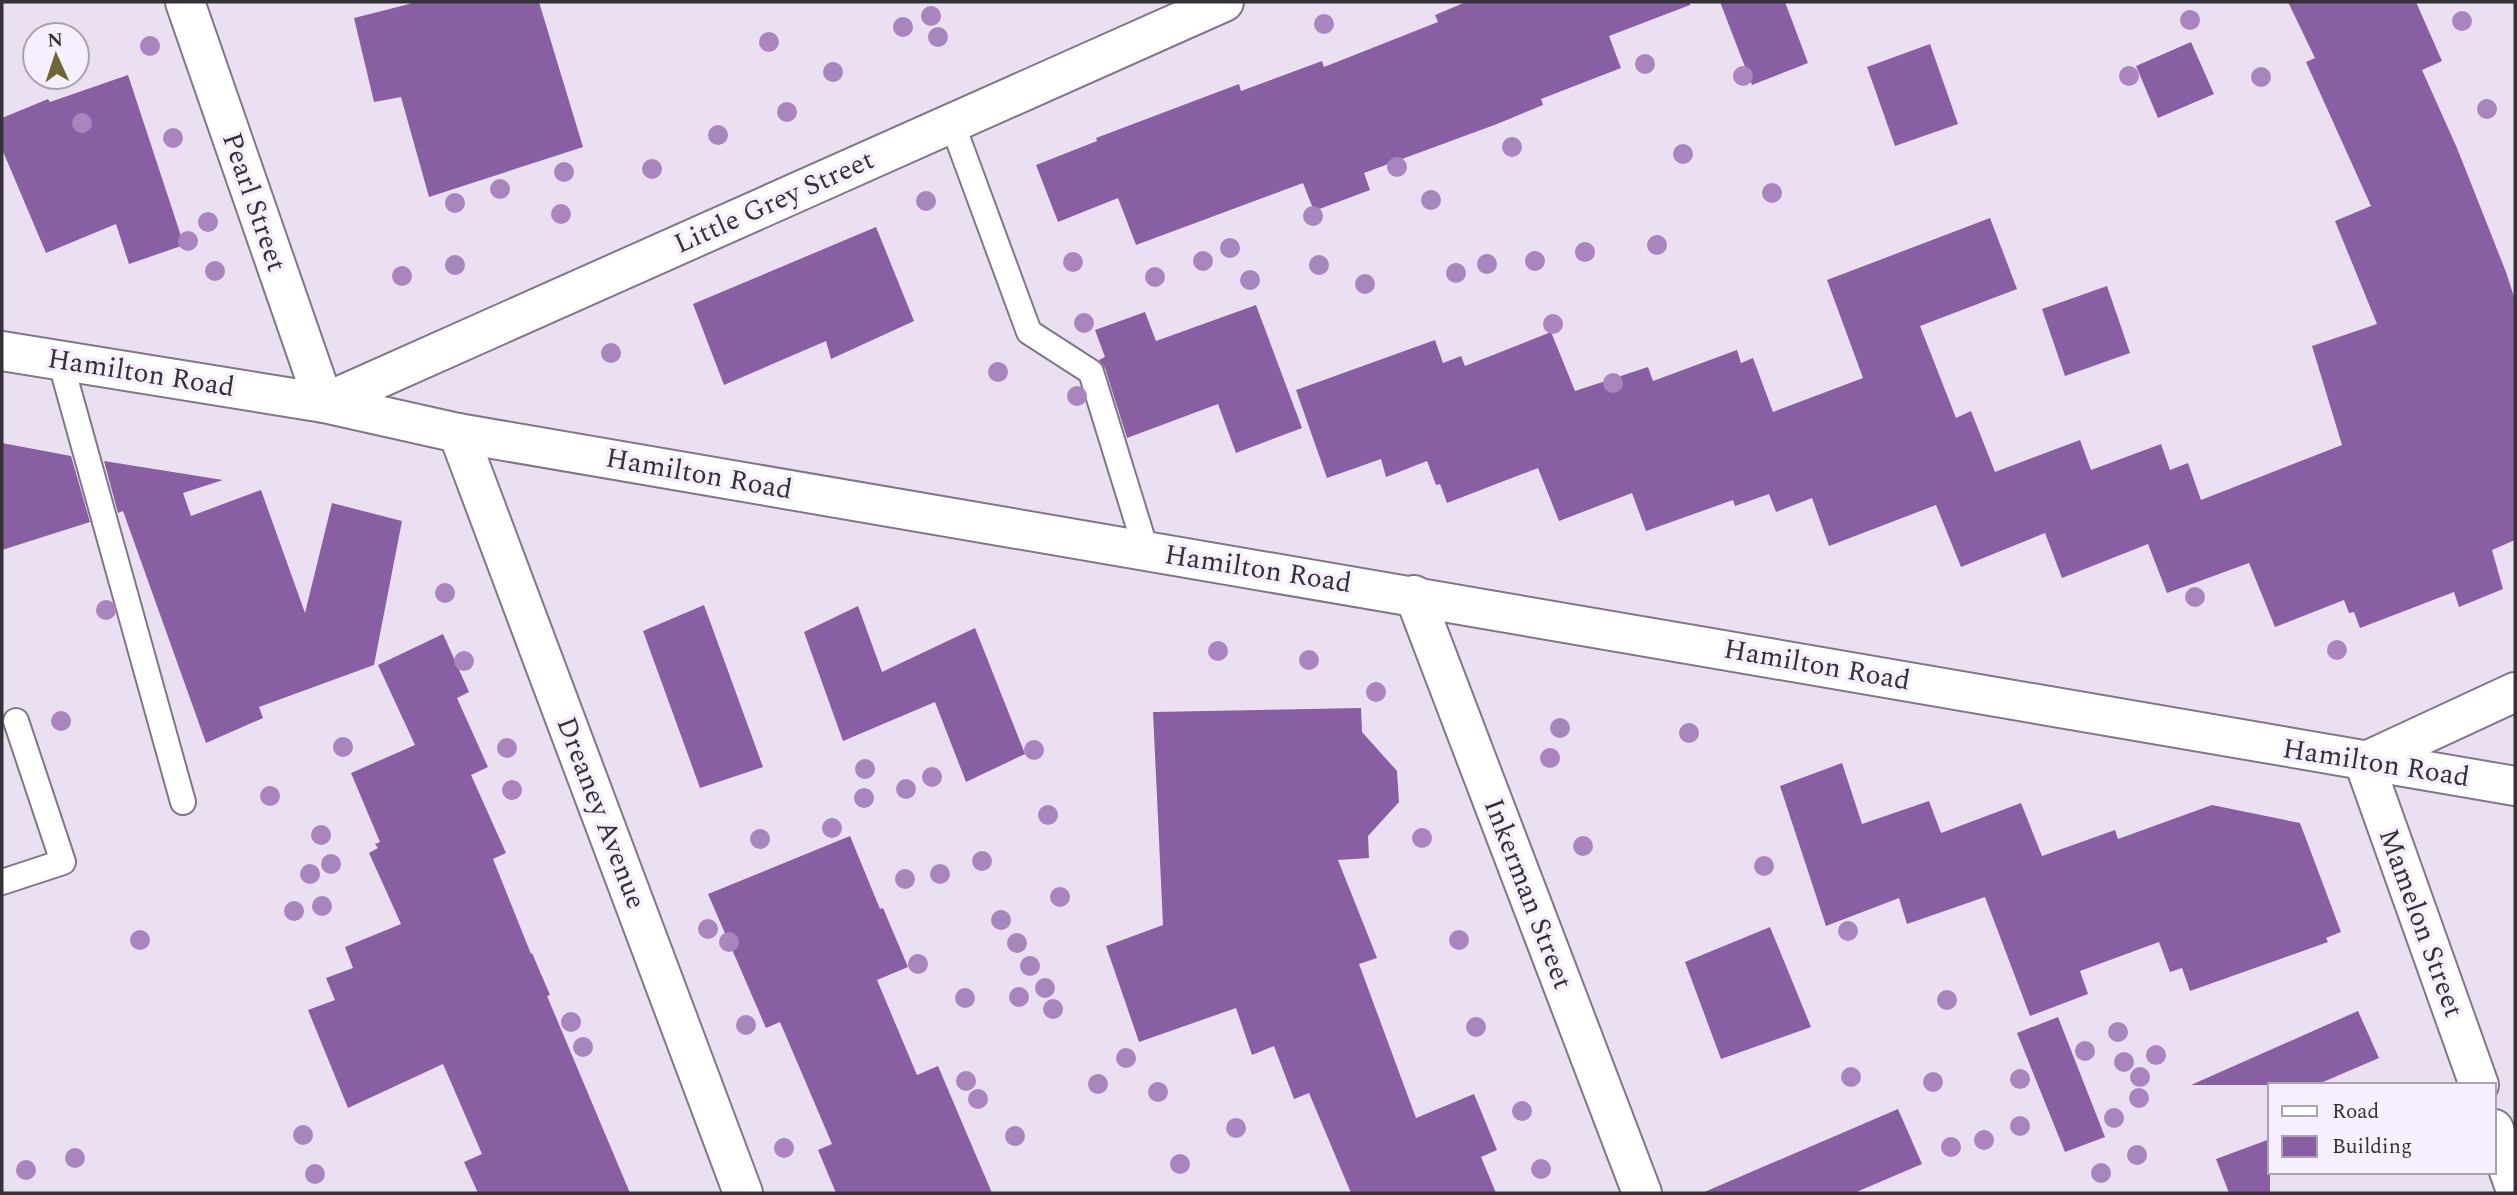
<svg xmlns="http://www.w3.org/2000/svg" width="2517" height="1195" viewBox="0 0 2517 1195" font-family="Spectral,serif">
  <rect width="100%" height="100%" fill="#ebe0f2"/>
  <path fill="#895fa4" d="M417 2H539L583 147 429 197 401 97 374 102 354 18Z
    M1466 2H1690V5L1609 36 1621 68 1541 99 1543 105 1497 124 1364 173 1370 190 1314 211 1303 183 1136 245 1118 198 1058 222 1036 165 1097 141 1096 138 1239 84 1241 91 1322 61 1324 67 1438 22 1435 15Z
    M1720 2H1785L1808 63 1752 85Z
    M2288 2H2416L2442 61 2422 70 2457 148 2506 272 2515 300V540L2492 550 2503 589 2459 607 2454 592 2360 628 2354 612 2349 613 2344 600 2275 627 2249 563 2167 593 2148 544 2062 578 2045 533 1961 567 1936 505 1829 546 1812 498 1776 512 1769 494 1735 506 1733 500 1646 531 1632 493 1559 521 1538 468 1447 503 1440 484 1436 485 1427 461 1386 477 1381 459 1327 478 1296 390 1435 340 1443 363 1461 356 1465 366 1551 332 1575 391 1648 367 1653 381 1737 350 1741 363 1753 358 1773 412 1863 378 1827 280 1990 218 2017 289 1920 326 1956 418 1971 411 1995 472 2080 440 2091 470 2161 444 2170 470 2188 463 2201 500 2342 445 2312 346 2377 324 2335 221 2371 206 2306 62 2315 58Z
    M2191 42 2214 94 2158 118 2136 66Z
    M1930 44 1958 124 1895 146 1867 67Z
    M128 75 184 245 129 264 116 224 46 253 2 149V118L48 99 50 102Z
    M876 227 914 321 831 359 826 341 724 385 693 304Z
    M2107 286 2130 353 2065 376 2042 309Z
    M1256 305 1302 428 1236 453 1218 404 1127 438 1105 368 1099 360 1105 357 1095 330 1145 312 1156 341Z
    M2 443 71 456 90 522 2 550Z
    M104 461 223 480 183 493 191 516 261 490 305 613 332 503 402 521 374 665 259 707 263 718 206 743 123 511 118 513Z
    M704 605 763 767 700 788 643 631Z
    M858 606 882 672 975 628 1025 754 966 782 935 702 843 741 804 632Z
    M443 634 469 692 457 698 488 767 471 775 506 853 493 859 531 954 532 953 550 995 547 996 630 1193H478L464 1162 482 1154 443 1064 348 1108 308 1010 335 1000 326 978 353 968 345 947 401 924 369 853 378 848 375 844 380 842 351 773 415 745 378 665Z
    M1361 708 1362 732 1397 771 1399 802 1368 836 1369 858 1338 860 1377 958 1359 964 1416 1118 1474 1094 1497 1150 1481 1157 1496 1193H1351L1309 1093 1294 1099 1274 1046 1252 1055 1236 1008 1139 1042 1106 946 1163 925 1153 712Z
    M1842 763 1862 824 1929 801 1941 833 2021 803 2042 856 2115 830 2118 839 2212 805 2300 823 2341 932 2326 938 2328 942 2190 991 2182 968 2170 972 2159 942 2080 971 2088 994 2030 1016 1985 897 1907 924 1899 898 1826 926 1780 786Z
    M850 836 880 909 883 908 908 967 877 980 917 1075 938 1066 992 1193H836L818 1150 832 1144 780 1022 766 1028 708 894Z
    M1770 927 1811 1027 1721 1059 1685 962Z
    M2358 1011 2379 1058 2316 1085H2191Z
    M2058 1017 2105 1137 2065 1152 2017 1033Z
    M1898 1109 1922 1164 1854 1193H1702Z
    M2270 1139V1193H2229L2216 1159Z"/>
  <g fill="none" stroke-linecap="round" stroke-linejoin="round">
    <defs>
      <path id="service" d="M952 123 1029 332 1091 372 1146 550
        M60 360 183 802
        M2 882 63 862 16 721"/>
      <path id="minor" d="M185 2 324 403 1224 2
        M458 433 743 1193
        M1414 595 1642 1193
        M2479 1085 2364 762 2515 692
        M2494 1129 2515 1188"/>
      <path id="secondary" d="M2 351 324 403 458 433 2515 786"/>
    </defs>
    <use href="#service" stroke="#807786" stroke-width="28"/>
    <use href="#minor" stroke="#807786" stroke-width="42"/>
    <use href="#secondary" stroke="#807786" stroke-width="42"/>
    <use href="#service" stroke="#fff" stroke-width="24"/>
    <use href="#minor" stroke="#fff" stroke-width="38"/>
    <use href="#secondary" stroke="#fff" stroke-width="38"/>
  </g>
  <g fill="#a885bd">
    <circle cx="931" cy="16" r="10"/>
    <circle cx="2190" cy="20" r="10"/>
    <circle cx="2462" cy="21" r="10"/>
    <circle cx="1324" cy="24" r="10"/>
    <circle cx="903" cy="27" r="10"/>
    <circle cx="938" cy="37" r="10"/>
    <circle cx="769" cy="42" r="10"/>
    <circle cx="150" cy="46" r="10"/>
    <circle cx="1645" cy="64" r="10"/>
    <circle cx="833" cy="72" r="10"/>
    <circle cx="1743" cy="76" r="10"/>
    <circle cx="2129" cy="76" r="10"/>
    <circle cx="2261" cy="77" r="10"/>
    <circle cx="2487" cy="109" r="10"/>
    <circle cx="787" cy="112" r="10"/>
    <circle cx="82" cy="123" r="10"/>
    <circle cx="718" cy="135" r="10"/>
    <circle cx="173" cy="138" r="10"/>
    <circle cx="1512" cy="147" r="10"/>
    <circle cx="1683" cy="154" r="10"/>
    <circle cx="1397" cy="167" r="10"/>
    <circle cx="652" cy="169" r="10"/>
    <circle cx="564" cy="172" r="10"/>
    <circle cx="500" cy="189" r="10"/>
    <circle cx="1772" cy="193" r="10"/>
    <circle cx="1431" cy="200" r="10"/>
    <circle cx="926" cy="201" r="10"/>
    <circle cx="455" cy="203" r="10"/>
    <circle cx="561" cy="214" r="10"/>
    <circle cx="1313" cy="216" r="10"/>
    <circle cx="208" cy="222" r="10"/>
    <circle cx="188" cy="241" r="10"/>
    <circle cx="1657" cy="245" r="10"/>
    <circle cx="1230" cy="248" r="10"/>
    <circle cx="1585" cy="252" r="10"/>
    <circle cx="1203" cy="261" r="10"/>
    <circle cx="1535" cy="261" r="10"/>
    <circle cx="1073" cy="262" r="10"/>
    <circle cx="1487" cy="264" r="10"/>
    <circle cx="455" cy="265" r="10"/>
    <circle cx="1319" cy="265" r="10"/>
    <circle cx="215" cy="271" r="10"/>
    <circle cx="1456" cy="273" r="10"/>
    <circle cx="402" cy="276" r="10"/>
    <circle cx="1155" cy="277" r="10"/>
    <circle cx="1250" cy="280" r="10"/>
    <circle cx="1365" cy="284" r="10"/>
    <circle cx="1084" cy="323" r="10"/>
    <circle cx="1553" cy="324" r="10"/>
    <circle cx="611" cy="353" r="10"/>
    <circle cx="998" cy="372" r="10"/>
    <circle cx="1613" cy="383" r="10"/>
    <circle cx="1077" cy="396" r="10"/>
    <circle cx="445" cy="593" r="10"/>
    <circle cx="2195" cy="597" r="10"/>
    <circle cx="106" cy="610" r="10"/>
    <circle cx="2337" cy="650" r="10"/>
    <circle cx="1218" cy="651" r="10"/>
    <circle cx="1309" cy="660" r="10"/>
    <circle cx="464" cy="661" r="10"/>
    <circle cx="1376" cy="692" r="10"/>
    <circle cx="61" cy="721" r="10"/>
    <circle cx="1560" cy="728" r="10"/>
    <circle cx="1689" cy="733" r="10"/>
    <circle cx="343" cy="747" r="10"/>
    <circle cx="507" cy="748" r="10"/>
    <circle cx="1034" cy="750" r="10"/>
    <circle cx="1550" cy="758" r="10"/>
    <circle cx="865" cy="769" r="10"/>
    <circle cx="932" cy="777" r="10"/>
    <circle cx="906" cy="789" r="10"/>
    <circle cx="512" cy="790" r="10"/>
    <circle cx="270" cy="796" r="10"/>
    <circle cx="864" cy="798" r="10"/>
    <circle cx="1048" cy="815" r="10"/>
    <circle cx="832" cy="828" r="10"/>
    <circle cx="321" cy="835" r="10"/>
    <circle cx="1422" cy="838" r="10"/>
    <circle cx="760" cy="839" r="10"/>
    <circle cx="1583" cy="846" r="10"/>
    <circle cx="982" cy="861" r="10"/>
    <circle cx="331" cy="864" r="10"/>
    <circle cx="1764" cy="866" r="10"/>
    <circle cx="310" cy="874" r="10"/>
    <circle cx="940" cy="874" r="10"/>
    <circle cx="905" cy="879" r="10"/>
    <circle cx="1060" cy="897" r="10"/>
    <circle cx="322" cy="906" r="10"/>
    <circle cx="294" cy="911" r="10"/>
    <circle cx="1001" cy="920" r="10"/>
    <circle cx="708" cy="929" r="10"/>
    <circle cx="1848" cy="931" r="10"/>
    <circle cx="140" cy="940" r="10"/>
    <circle cx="1459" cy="940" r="10"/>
    <circle cx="729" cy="942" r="10"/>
    <circle cx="1017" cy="943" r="10"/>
    <circle cx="918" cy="964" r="10"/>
    <circle cx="1030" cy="966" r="10"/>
    <circle cx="1045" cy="988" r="10"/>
    <circle cx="1019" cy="997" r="10"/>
    <circle cx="965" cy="998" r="10"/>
    <circle cx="1947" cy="1000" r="10"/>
    <circle cx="1053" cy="1009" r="10"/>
    <circle cx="571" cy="1022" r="10"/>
    <circle cx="746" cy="1025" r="10"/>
    <circle cx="1476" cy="1027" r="10"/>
    <circle cx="2118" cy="1032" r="10"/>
    <circle cx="583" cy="1047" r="10"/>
    <circle cx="2085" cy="1051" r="10"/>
    <circle cx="2156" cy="1055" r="10"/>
    <circle cx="1126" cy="1058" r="10"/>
    <circle cx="2124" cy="1062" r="10"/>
    <circle cx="1851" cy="1077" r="10"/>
    <circle cx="2140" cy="1077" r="10"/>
    <circle cx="2020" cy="1079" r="10"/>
    <circle cx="966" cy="1081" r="10"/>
    <circle cx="1933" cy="1082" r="10"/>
    <circle cx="1098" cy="1084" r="10"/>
    <circle cx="1158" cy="1092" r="10"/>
    <circle cx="2139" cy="1098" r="10"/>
    <circle cx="978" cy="1099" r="10"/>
    <circle cx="1522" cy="1111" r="10"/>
    <circle cx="2114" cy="1118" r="10"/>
    <circle cx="2020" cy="1126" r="10"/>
    <circle cx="1236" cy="1128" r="10"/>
    <circle cx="303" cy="1135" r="10"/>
    <circle cx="1015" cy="1136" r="10"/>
    <circle cx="1984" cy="1140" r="10"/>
    <circle cx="1951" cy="1147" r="10"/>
    <circle cx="784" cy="1148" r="10"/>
    <circle cx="2137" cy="1155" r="10"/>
    <circle cx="75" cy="1158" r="10"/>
    <circle cx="1180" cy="1164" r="10"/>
    <circle cx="1541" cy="1169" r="10"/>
    <circle cx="26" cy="1170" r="10"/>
    <circle cx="2101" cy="1173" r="10"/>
    <circle cx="315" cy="1174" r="10"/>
  </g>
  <g text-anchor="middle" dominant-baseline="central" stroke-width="7" stroke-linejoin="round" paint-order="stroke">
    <g font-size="28" fill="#353138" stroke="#f7effd">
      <text transform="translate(254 202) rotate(71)">Pearl Street</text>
      <text transform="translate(774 202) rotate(-24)">Little Grey Street</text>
      <text transform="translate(141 373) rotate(9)">Hamilton Road</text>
      <text transform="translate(699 474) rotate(10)">Hamilton Road</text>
      <text transform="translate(1258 569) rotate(9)">Hamilton Road</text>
      <text transform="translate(1817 665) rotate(10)">Hamilton Road</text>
      <text transform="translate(2376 763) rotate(9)">Hamilton Road</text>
      <text transform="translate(601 813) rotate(69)">Dreaney Avenue</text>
      <text transform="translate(1528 894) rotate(69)">Inkerman Street</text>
      <text transform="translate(2421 923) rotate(70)">Mamelon Street</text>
    </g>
  </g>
  <rect width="2517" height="1195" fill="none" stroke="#353138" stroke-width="7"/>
  <rect x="2268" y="1083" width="228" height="91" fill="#f7effd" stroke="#a9a3ae" stroke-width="2"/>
  <rect x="2282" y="1106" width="35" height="10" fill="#ffffff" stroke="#a9a3ae" stroke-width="2"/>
  <text x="2332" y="1118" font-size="21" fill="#353138">Road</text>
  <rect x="2282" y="1136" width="35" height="21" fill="#895fa4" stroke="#a9a3ae" stroke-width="2"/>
  <text x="2332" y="1153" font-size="21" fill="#353138">Building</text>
  <g transform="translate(56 56) rotate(357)"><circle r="33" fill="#f7effd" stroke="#a9a3ae" stroke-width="2"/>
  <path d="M0-5L12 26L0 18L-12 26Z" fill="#6e6733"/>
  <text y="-10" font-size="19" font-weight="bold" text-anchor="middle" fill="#353138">N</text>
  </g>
</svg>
